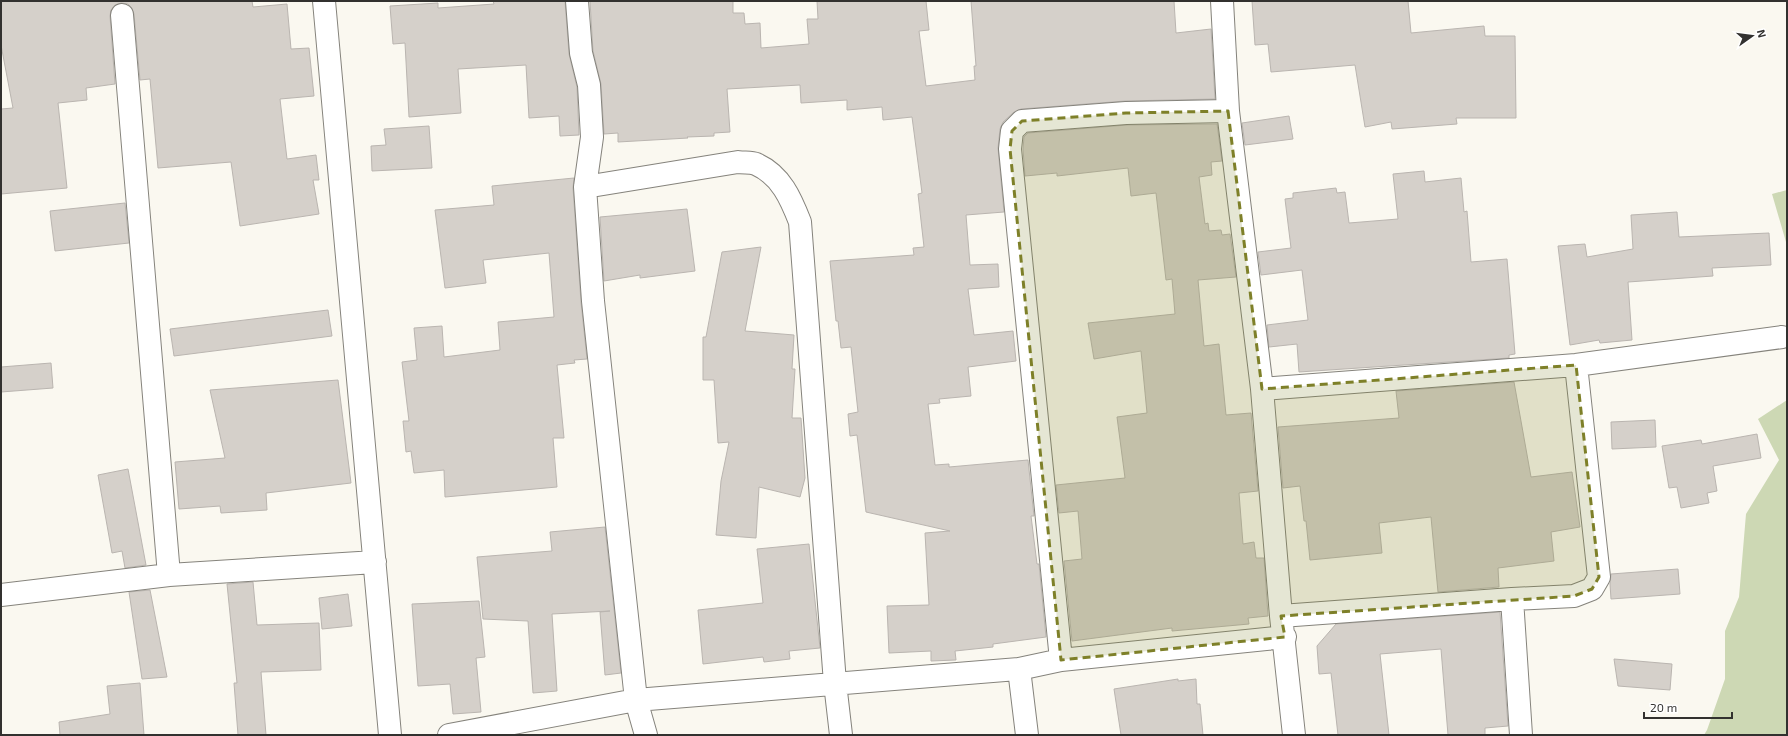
<svg xmlns="http://www.w3.org/2000/svg" width="1788" height="736" viewBox="0 0 1788 736" font-family="'Exo 2',sans-serif">
  <rect width="100%" height="100%" fill="#faf8f0"/>
  <path fill="#cdd8b4" d="M1787 190V253L1786 242 1772 194Z
    M1787 400V735H1704L1707 730 1725 679V631L1739 597 1746 514 1779 460 1758 419Z"/>
  <path fill="#d5d0ca" stroke="#bab5b0" d="M1 1H252L253 7 287 4 291 49 309 48 314 96 280 99 287 159 316 155 319 180H313L319 214 240 226 231 162 158 168 150 79 140 80 134 14 132 8 128 4 121 3 115 5 111 10 110 16 115 84 86 88 87 100 58 103 67 188 1 194V109L13 108 1 45Z
    M493 1H565L569 54 577 87 579 135 560 136 559 116 529 118 526 65 458 69 461 113 409 117 405 43 393 44 390 6 438 3V8L494 4Z
    M590 1H733V13H744L745 24 760 23 761 48 809 44 807 19H818L817 1H926L929 30 919 31 926 86 975 80 974 66H976L971 1H1174L1176 33 1211 29 1215 99 1125 101 1021 109 1014 112 1003 122 1000 129 998 148 1004 212 966 215 970 265 998 264 999 287 968 289 974 335 1013 331 1016 361 968 367 971 396 939 399 940 403 928 404 935 465 949 464V467L1028 460 1034 516H1031L1037 564H1039L1046 637 993 644V647L955 651 956 660 931 661V651L889 653 887 606 929 605 925 533 950 531 866 512 857 435 850 436 848 414 858 412 851 347 841 348 838 321H836L830 261 914 255 913 248 924 247 918 194 922 193 912 117 883 120 882 107 847 110V100L801 103 800 85 727 89 730 132 714 133V136L687 137 688 138 618 142V133L604 134 601 84 593 51Z
    M1252 1H1408L1411 33 1484 26 1485 36H1515L1516 118H1456L1457 124 1392 129 1391 122 1365 127 1355 65 1271 72 1268 44 1255 45Z
    M1289 116 1293 139 1245 145 1242 123Z
    M1217 124 1222 161 1211 162 1212 175 1199 177 1205 224 1208 223 1209 231 1221 230 1222 235 1230 234 1236 277 1198 280 1204 346 1219 344 1226 415 1251 413 1258 491 1239 493 1243 544 1254 542 1256 558H1264L1268 616 1248 618 1249 624 1172 631V628L1072 641 1064 561 1082 559 1078 511 1059 513 1056 485 1125 478 1117 417 1147 413 1141 351 1094 359 1088 323 1175 314 1172 279 1166 280 1156 193 1131 196 1128 168 1057 176V173L1025 176 1023 149 1024 137 1028 133 1127 125Z
    M429 126 432 168 372 171 371 146 386 145 384 129Z
    M1424 171 1425 182 1461 178 1464 212 1467 211 1471 262 1507 259 1515 354 1509 355V358L1299 372 1297 344 1269 347 1267 325 1308 320 1302 270 1261 275 1258 252 1291 248 1285 199 1293 198V193L1336 188 1337 193 1345 192 1349 223 1398 219 1393 174Z
    M574 178 573 188 581 302 587 359 574 360 575 363 557 365 564 438H553L557 487 445 497 444 470 414 473 411 451 406 452 403 421H409L402 362 417 360 414 328 442 326 444 357 500 350 498 322 554 317 549 253 483 260 486 283 445 288 435 210 494 205 492 186Z
    M125 203 129 243 55 251 50 211Z
    M687 209 695 271 640 278V275L604 281 600 217Z
    M1677 212 1679 237 1769 233 1771 265 1712 268 1713 276 1628 282 1632 340 1600 343 1599 340 1570 345 1558 246 1585 244 1587 257 1633 249 1631 215Z
    M761 247 745 331 794 335 792 369H795L792 418H801L805 478 800 497 759 487 756 538 716 535 721 481 729 442 718 443 714 380H703V337H706L722 252Z
    M328 310 332 336 174 356 170 329Z
    M51 363 53 388 1 392V367Z
    M338 380 351 483 266 493 267 510 221 513 220 506 179 509 175 462 225 458 210 390Z
    M1514 382 1531 477 1572 472 1580 527 1551 532 1554 561 1498 568 1499 587 1438 592 1431 517 1379 523 1382 553 1310 560 1306 521H1304L1300 486 1283 488 1278 427 1399 418 1396 391Z
    M1655 420 1656 447 1612 449 1611 422Z
    M1757 434 1761 458 1713 466 1717 491 1707 493 1709 503 1681 508 1677 487 1669 488 1662 446 1701 440 1702 444Z
    M128 469 146 565 125 568 122 551 112 553 98 475Z
    M605 527 621 673 605 675 600 612 610 611 552 614 557 691 533 693 528 621 483 619 477 557 552 551 550 532Z
    M809 544 820 648 789 651 790 659 764 662 763 657 703 664 698 610 763 603 757 549Z
    M1678 569 1680 594 1611 599 1610 584 1611 574Z
    M253 582 257 625 319 623 321 670 261 672 266 735H238L234 683H237L227 584Z
    M150 590 167 677 142 679 129 592Z
    M348 594 352 626 322 629 319 598Z
    M479 601 485 657 476 658 481 712 453 714 450 684 418 686 412 604Z
    M1500 612 1508 726 1485 728V735H1448L1441 649 1380 654 1389 735H1338L1331 673 1319 674 1317 646 1336 624Z
    M1614 659 1672 664 1670 690 1618 686Z
    M1178 679V681L1196 679 1197 704H1200L1203 735H1121L1114 689Z
    M140 683 144 735H60L59 722 110 714 107 686Z"/>
  <g fill="none" stroke-linecap="round" stroke-linejoin="round">
    <defs>
      <path id="street" d="M324 1 390 735
        M577 1 581 53 589 85 592 137 585 187 593 301 636 700 646 735
        M1222 1 1228 111 1262 389 1281 616 1294 735
        M122 15 169 575
        M585 187 738 162C744 163 751 162 756 164 781 175 791 199 800 222L835 683 841 735
        M1262 389 1576 365 1782 337
        M1 595 169 575 375 562
        M1512 599 1574 596 1592 589 1599 577 1576 365
        M1281 616 1512 599 1521 735
        M1061 660 1010 149 1012 131 1022 121 1126 113 1228 111
        M1019 669 1027 735
        M449 735 636 700 1019 669 1061 660 1285 637"/>
    </defs>
    <use href="#street" stroke="#85837c" stroke-width="24"/>
    <use href="#street" stroke="#fff" stroke-width="22"/>
  </g>
  <path fill="#7e8029" fill-opacity="0.2" stroke="#7e8029" stroke-width="3" stroke-dasharray="8 5" stroke-linejoin="round" d="M1228 111 1262 389 1576 365 1599 577 1592 589 1574 596 1281 616 1285 637 1061 660 1010 149 1012 131 1022 121 1126 113Z"/>
  <rect width="1788" height="736" fill="none" stroke="#32312f" stroke-width="4"/>
  <g transform="translate(1752 36) rotate(76)" stroke="#ffffff" stroke-width="3" paint-order="stroke">
  <path d="M0-3L7 15L0 10L-7 15Z" fill="#32312f"/>
  <text y="-6" font-size="11" font-weight="bold" text-anchor="middle" fill="#32312f">N</text>
  </g>
  <path d="M1644 712v6h88v-6" fill="none" stroke="#32312f" stroke-width="2"/>
  <text x="1650" y="712" font-size="12" fill="#32312f" stroke="#ffffff" stroke-width="3" paint-order="stroke">20 m</text>
</svg>
